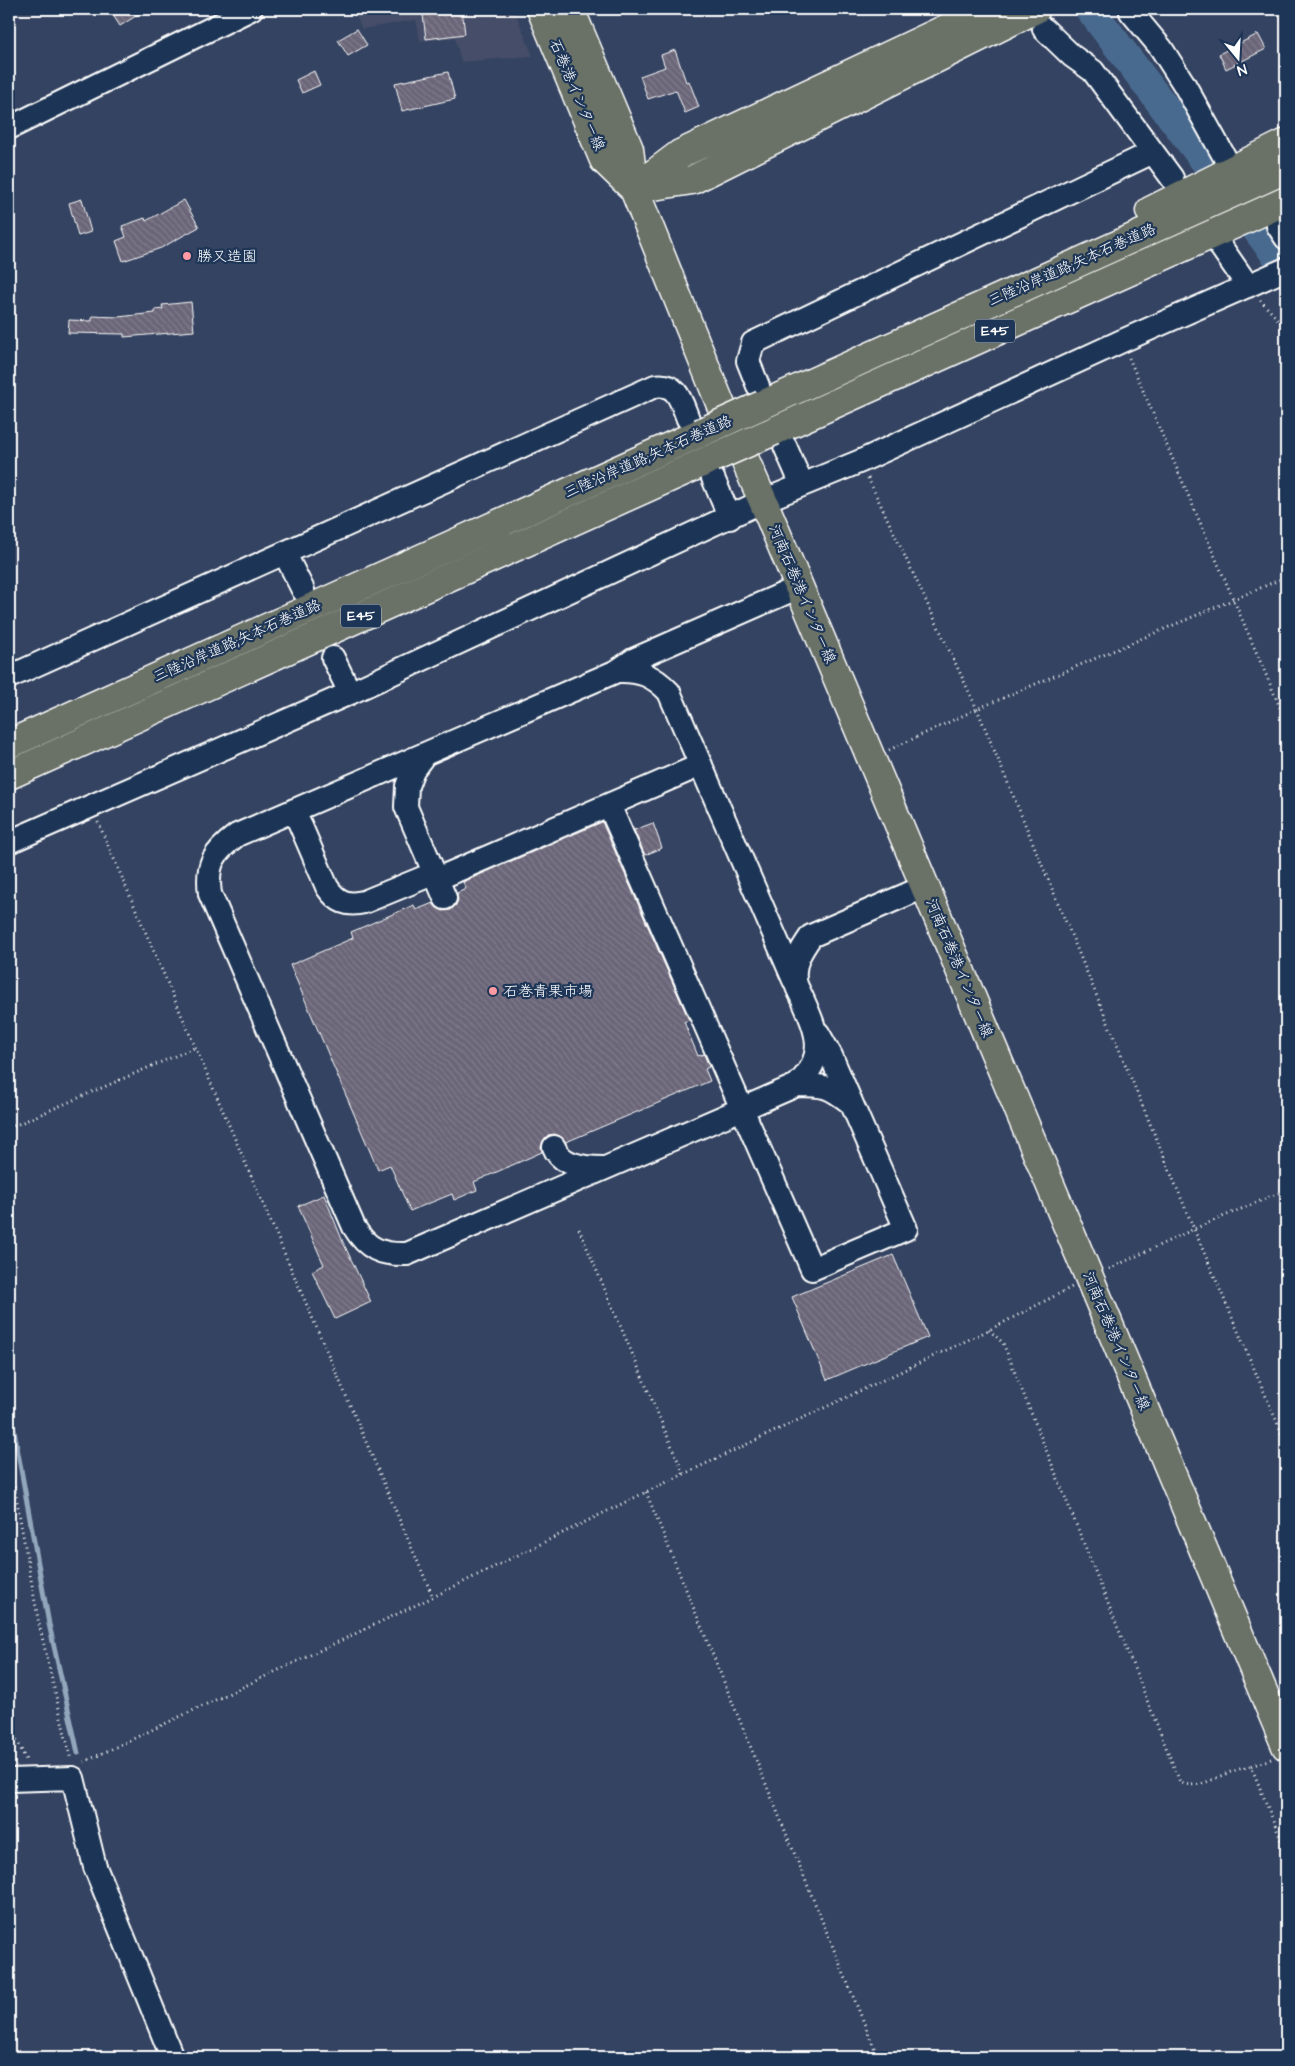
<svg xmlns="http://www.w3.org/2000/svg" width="1295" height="2066" viewBox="0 0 1295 2066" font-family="'Architects Daughter','Klee One',sans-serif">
  <defs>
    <pattern id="building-back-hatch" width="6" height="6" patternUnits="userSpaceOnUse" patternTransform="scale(1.25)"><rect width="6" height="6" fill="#6a6578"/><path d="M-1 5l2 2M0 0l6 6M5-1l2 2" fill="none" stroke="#807c8c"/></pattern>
  </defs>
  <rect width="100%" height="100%" fill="#344361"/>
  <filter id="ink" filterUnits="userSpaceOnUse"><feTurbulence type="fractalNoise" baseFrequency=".02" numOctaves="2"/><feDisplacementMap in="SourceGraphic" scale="10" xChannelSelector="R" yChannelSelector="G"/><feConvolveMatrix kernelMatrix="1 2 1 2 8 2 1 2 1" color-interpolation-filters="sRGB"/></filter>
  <g filter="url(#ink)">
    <path fill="#444d68" d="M353 9H514L533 56 461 62 455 38 420 41 416 20 362 29Z"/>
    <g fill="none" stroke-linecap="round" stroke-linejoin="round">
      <path stroke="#92a6bc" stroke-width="5" d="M9 1403 49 1624 78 1753"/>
      <path stroke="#496b8f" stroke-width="30" d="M1090 9 1286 268"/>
    </g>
    <path fill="url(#building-back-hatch)" stroke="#fff" d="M109 9H147L120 26Z
      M462 9 465 34 426 39 423 15Z
      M357 29 367 45 348 56 338 40Z
      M1258 34 1266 49 1226 69 1219 54Z
      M675 50 686 82 689 81 699 107 685 113 676 90 648 99 640 76 665 67 661 55Z
      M314 71 320 85 302 93 296 80Z
      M448 72 455 99 402 111 395 83Z
      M82 199 91 232 78 236 69 203Z
      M184 200 199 227 161 248 123 261 116 241 126 237 122 226 145 218 146 221Z
      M191 302 194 331 124 337V334L68 333 69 320 92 321V316L118 317 155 313V310L163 309 162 305Z
      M602 822 689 1020 684 1022 698 1056 704 1054 709 1067 705 1069 710 1081 566 1142 560 1136 554 1134 548 1135 543 1141 541 1147 542 1152 474 1182 477 1190 454 1200 452 1194 410 1211 390 1165 378 1170 290 965 353 938 351 932 414 905 416 910 433 903 437 908 443 911 451 910 456 905 458 900 457 893 466 889 463 882Z
      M653 823 662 848 645 855 634 830Z
      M324 1195 343 1242 371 1302 335 1319 312 1271 324 1265 298 1206Z
      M893 1255 928 1337 827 1380 792 1297Z"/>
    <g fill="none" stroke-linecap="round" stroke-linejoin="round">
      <defs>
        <path id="minor" d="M1131 12 1161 48 1184 84 1224 156
          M1044 29 1072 56 1093 71 1172 178
          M9 128 251 9
          M1278 226 1286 238
          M1221 247 1248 286
          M758 386 748 361 753 343 1153 152
          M785 446 802 485
          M713 478 730 518
          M285 554 303 590
          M333 658 350 693
          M617 671 633 660 799 587
          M9 677 655 386C677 382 681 401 688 419
          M424 755 413 770 407 786 406 807 445 898
          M609 805 812 1269 906 1229 831 1056 818 1033
          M294 810 327 887C337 902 347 906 364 902L435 873
          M9 842 350 693 763 501 861 461 1122 341 1286 269
          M437 879 701 765
          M794 980 669 692C653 675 639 670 617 671L237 835C213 853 206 864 210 894L354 1227C367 1249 381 1255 407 1254L797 1085C827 1056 818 1034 803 1000 801 994 795 986 795 979 793 962 802 949 811 936L924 887
          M797 1085C825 1085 829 1086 851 1103
          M554 1147C561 1166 586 1168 603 1168
          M9 1780 73 1778 95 1867 172 2057"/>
        <path id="major" d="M541 9 604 160 634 189
          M570 9 629 149 634 189 720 403 763 501 1286 1746"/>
        <path id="highway" d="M635 188 680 154 988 9
          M634 189 692 180 1036 9
          M1150 211 1286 143
          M762 405 1286 169
          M774 431 1286 201
          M9 744 700 433
          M9 775 713 458"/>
      </defs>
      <use href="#minor" stroke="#fff" stroke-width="26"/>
      <use href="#major" stroke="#fff" stroke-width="31"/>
      <use href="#highway" stroke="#fff" stroke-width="31"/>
      <path stroke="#fff" stroke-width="3" stroke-dasharray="1 4" stroke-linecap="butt" d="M1260 300 1286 328
        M1129 358 1286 721
        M868 478 977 709 1194 1229 1286 1443
        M889 750 977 709 1286 577
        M98 822 433 1597
        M9 1128 196 1047
        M579 1229 684 1475
        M1109 1269 1194 1229 1286 1190
        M989 1330 1003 1343 1180 1782C1197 1790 1212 1779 1228 1773 1235 1770 1244 1768 1251 1766
        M9 1457 39 1624 71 1760
        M646 1492 878 2057
        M9 1722 26 1760
        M1271 1759 1251 1766 1286 1852
        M84 1762 433 1597 646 1492 989 1330 1072 1287"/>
      <use href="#minor" stroke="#1d3557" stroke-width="22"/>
      <use href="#major" stroke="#6a7166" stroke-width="28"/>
      <use href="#highway" stroke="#6a7166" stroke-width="28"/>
      <defs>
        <path id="highway-bridge" d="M700 433 762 405
          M713 458 774 431"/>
      </defs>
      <use href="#highway-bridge" stroke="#fff" stroke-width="31" stroke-linecap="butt"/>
      <use href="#highway-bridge" stroke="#6a7166" stroke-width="28"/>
    </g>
  </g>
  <g fill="#ff9aa2" stroke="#1d3557" stroke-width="2">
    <circle cx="187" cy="256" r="5"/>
    <circle cx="493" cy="991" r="5"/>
  </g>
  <g text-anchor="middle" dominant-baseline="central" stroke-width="4.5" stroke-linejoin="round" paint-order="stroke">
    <g fill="#1d3557" stroke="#bbc2cd" stroke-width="1">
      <rect x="975" y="319.5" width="40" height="23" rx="4"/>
      <rect x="341" y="604.5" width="40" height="23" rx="4"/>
    </g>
    <g font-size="14" font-weight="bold" fill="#fff">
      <text x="995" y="331">E45</text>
      <text x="361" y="616">E45</text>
    </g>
    <g font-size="15" fill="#fff" stroke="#1d3557">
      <text transform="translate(577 95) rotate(67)">石巻港インター線</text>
      <text transform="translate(1072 265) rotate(-24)">三陸沿岸道路;矢本石巻道路</text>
      <text transform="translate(648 457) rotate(-24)">三陸沿岸道路;矢本石巻道路</text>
      <text transform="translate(802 594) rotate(67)">河南石巻港インター線</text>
      <text transform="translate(237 641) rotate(-24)">三陸沿岸道路;矢本石巻道路</text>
      <text transform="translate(959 968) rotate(67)">河南石巻港インター線</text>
      <text transform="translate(1116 1341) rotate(67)">河南石巻港インター線</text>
    </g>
    <g font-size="15" fill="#fff" stroke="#1d3557" text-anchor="start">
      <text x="197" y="256">勝又造園</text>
      <text x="503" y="991">石巻青果市場</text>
    </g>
  </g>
  <rect width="1295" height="2066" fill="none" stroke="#1d3557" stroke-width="30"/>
  <rect x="15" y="15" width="1265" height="2036" fill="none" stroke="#fff" stroke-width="2" filter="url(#ink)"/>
  <g transform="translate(1238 58) rotate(162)" stroke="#1d3557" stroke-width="4" paint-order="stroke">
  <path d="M0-4L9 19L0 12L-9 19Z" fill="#ffffff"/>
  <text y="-8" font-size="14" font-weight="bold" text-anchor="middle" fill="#ffffff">N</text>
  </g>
</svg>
